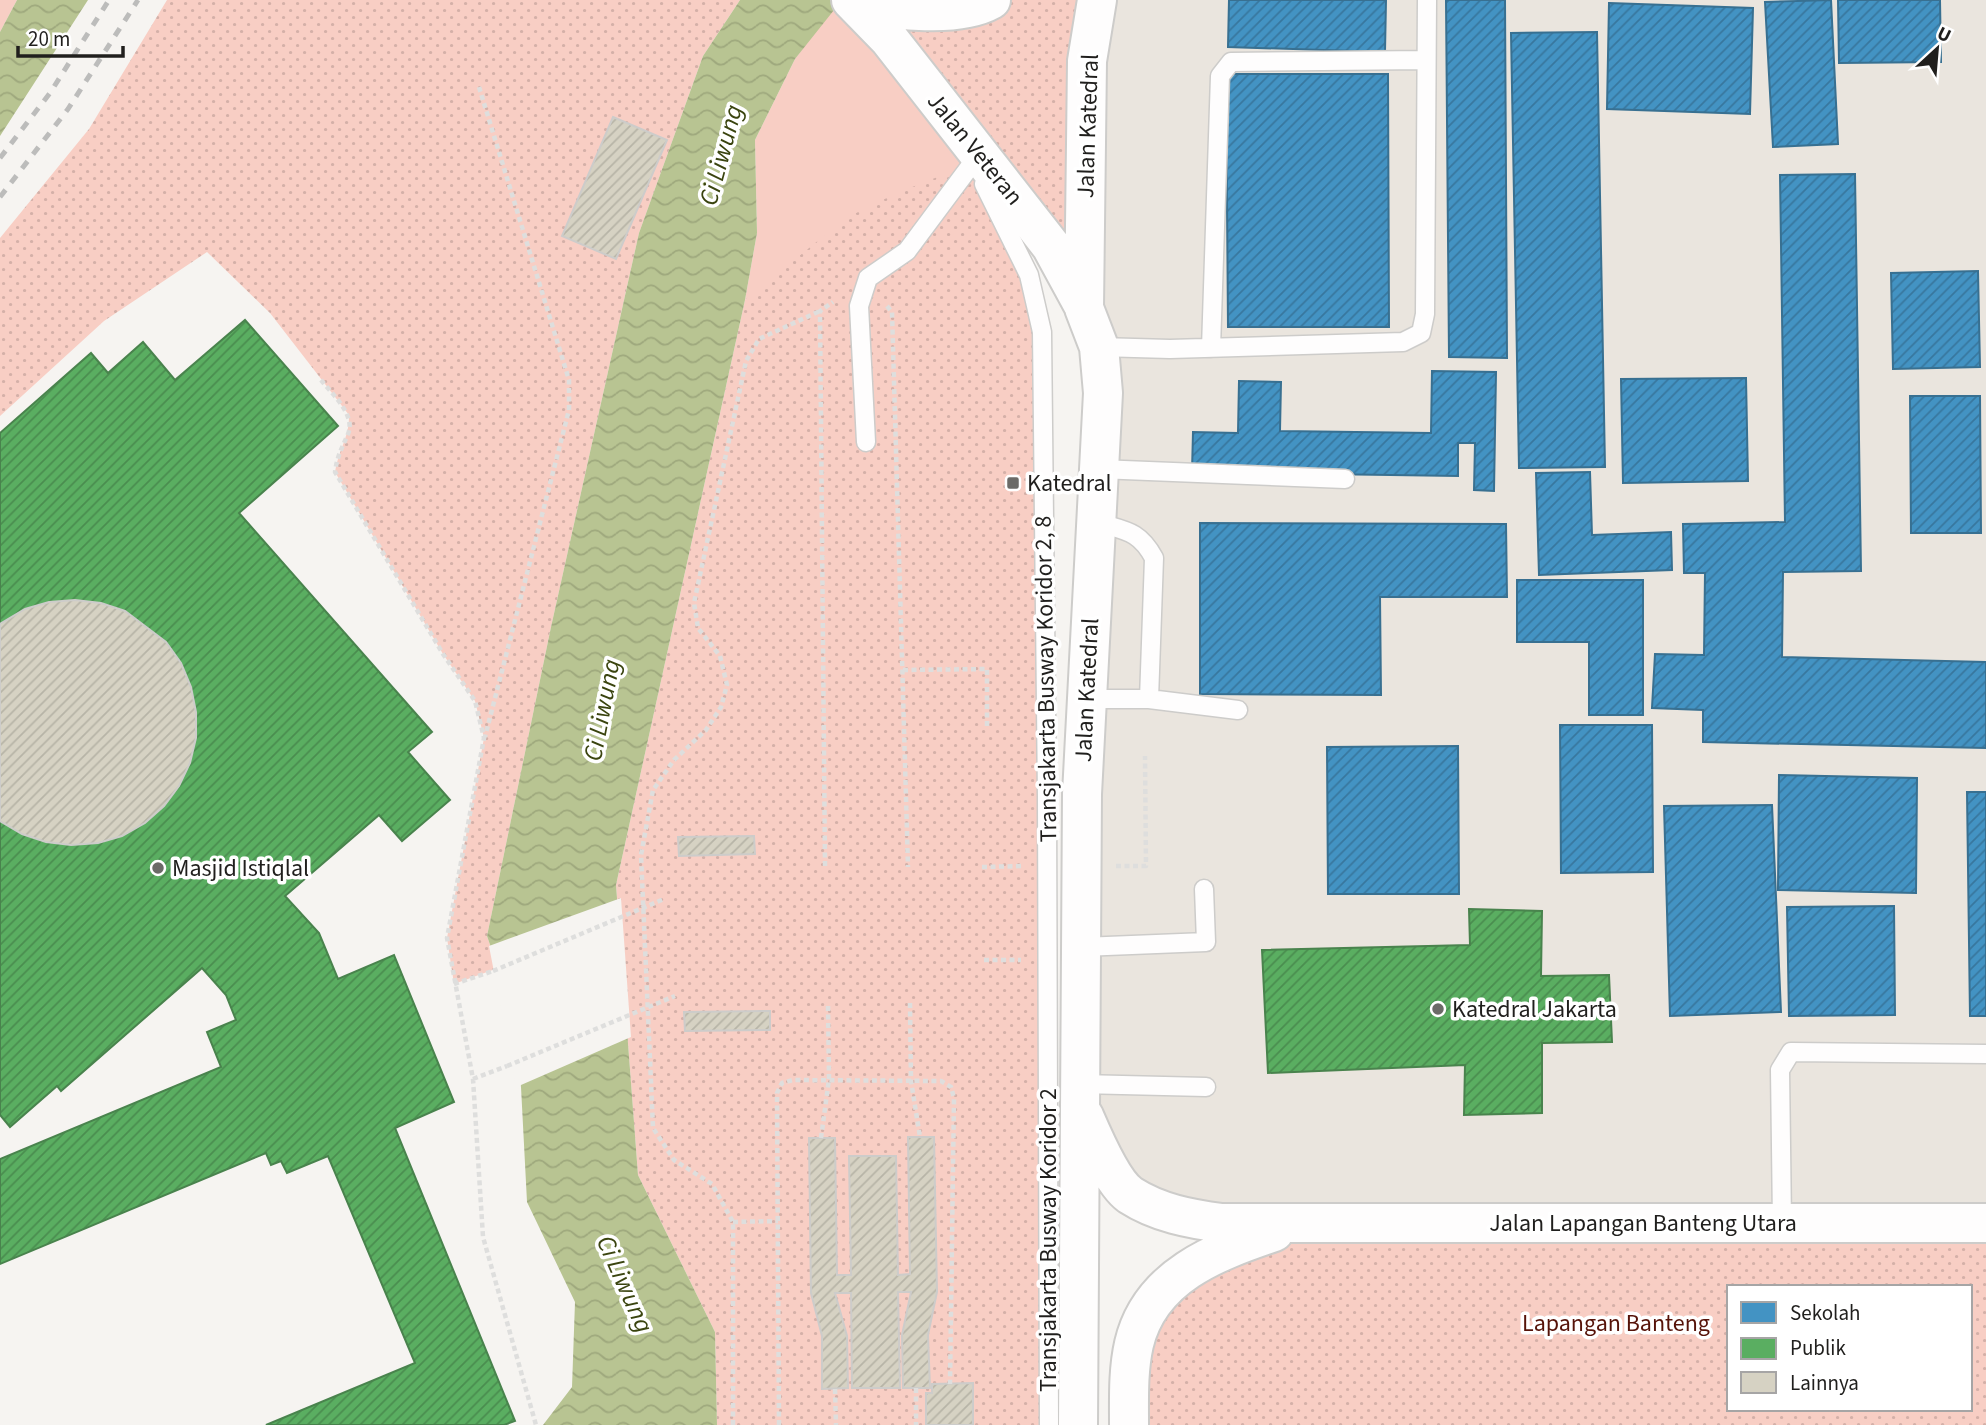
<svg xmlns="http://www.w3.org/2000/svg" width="1986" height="1425" viewBox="0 0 1986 1425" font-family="'Source Sans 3',sans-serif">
  <defs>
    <pattern id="park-dots" width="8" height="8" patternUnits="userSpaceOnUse" patternTransform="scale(1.75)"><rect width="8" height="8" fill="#f8cec4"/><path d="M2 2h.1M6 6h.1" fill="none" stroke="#d4b0a8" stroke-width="1.8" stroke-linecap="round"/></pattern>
    <pattern id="water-waves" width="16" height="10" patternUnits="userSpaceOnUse" patternTransform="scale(1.75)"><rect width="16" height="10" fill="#b8c492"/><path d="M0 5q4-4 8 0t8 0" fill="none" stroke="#9ea87d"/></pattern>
    <pattern id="schools-hatch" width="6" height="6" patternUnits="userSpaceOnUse" patternTransform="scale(1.75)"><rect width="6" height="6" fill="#4393c3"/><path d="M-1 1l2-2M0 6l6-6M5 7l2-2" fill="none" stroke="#38779e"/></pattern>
    <pattern id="public-hatch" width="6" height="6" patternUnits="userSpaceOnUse" patternTransform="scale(1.75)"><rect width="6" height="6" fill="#5aae61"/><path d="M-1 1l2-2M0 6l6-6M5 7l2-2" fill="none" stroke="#4a8d4f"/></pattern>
    <pattern id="building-hatch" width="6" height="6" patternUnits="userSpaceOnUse" patternTransform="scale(1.75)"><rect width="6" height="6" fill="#d6d2c3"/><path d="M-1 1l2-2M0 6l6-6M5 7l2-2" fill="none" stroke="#b7b4a7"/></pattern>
  </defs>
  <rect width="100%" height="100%" fill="#f6f4f1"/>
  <path fill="#eae5de" d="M1100 0H1986V1219L1178 1218 1098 1148Z"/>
  <path fill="#f8cec4" d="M0 0H17L0 32Z
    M839 0 973 163 745 300 757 233 755 140 795 59Z"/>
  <path fill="url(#park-dots)" fill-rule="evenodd" d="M167 0H740L703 56 639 233 551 627 487 936 498 968 454 984 447 938 484 738 475 701 443 654 335 472C338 451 350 436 349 415L270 313 207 252 104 321 0 416V238L89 129Z
    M991 0H1097L1084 308 889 39 902 11Z
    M973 163 1040 315 1049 1425H717L715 1332 638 1175 616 885 745 300 846 218 897 193Z
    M1986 1218V1425H1129L1143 1323 1250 1240ZM1729 1287H1970V1409H1729Z"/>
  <path fill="url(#water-waves)" d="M17 0H88L0 136V32Z
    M740 0H842L795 59 755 140 757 233 745 300 616 885 638 1175 715 1332 717 1425H543L572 1387 575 1302 527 1202 521 1087 498 968 487 936 551 627 639 233 703 56Z"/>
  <path fill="#f6f4f1" d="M621 898 631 1037 521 1085 517 1092 489 946Z"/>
  <path fill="url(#schools-hatch)" stroke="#387091" stroke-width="2" d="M1229 0H1386L1385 52 1228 47Z
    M1446 0H1505L1507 358 1449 357Z
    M1831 0 1838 144 1773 147 1765 2Z
    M1838 0H1940L1941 62 1839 63Z
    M1609 3 1753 8 1750 114 1607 109Z
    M1597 32 1605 467 1519 468 1511 33Z
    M1226 74H1388L1389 327H1228Z
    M1855 174 1861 571 1783 572 1782 657 1986 662V748L1703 742V710L1652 708 1655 654 1704 655 1705 573H1684L1683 524 1785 522 1780 175Z
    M1978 271 1980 367 1893 369 1891 273Z
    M1432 371 1496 372 1494 491 1474 490 1475 443H1458V476L1192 472 1193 432 1238 433 1239 381 1281 382 1280 431 1431 433Z
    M1746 378 1748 481 1623 483 1621 379Z
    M1910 396H1980L1981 533H1911Z
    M1590 472 1592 535 1671 532 1672 570 1539 575 1536 473Z
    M1200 523 1506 524 1507 597H1380L1381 695 1200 694Z
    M1517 580H1643V715H1589V642H1517Z
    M1560 725H1652L1653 872 1561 873Z
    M1458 746 1459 894H1328L1327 747Z
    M1779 775 1917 778 1916 893 1778 890Z
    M1967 792H1986V1016H1970Z
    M1772 805 1781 1012 1670 1016 1664 806Z
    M1894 906 1895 1015 1789 1016 1787 907Z"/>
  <path fill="url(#public-hatch)" stroke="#49834d" stroke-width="2" d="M245 320 338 426 239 513 432 732 408 752 450 800 402 841 379 815 285 896 319 933 338 979 394 955 454 1102 395 1128 515 1421 504 1425H266L415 1363 328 1156 287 1173 281 1161 271 1165 266 1153 0 1264V1159L221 1067 207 1032 236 1020 226 995 202 968 61 1091 57 1086 10 1127 0 1115V433L91 353 108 373 143 342 175 380Z
    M1469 909 1542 911 1541 976 1609 975 1612 1042 1542 1043V1113L1464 1115 1465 1065 1268 1073 1262 950 1470 945Z"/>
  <path fill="url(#building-hatch)" stroke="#cdccca" stroke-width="2" d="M613 117 667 140 616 259 562 236Z
    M75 600 101 603 125 611 166 642 181 663 191 687 196 712V738L190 763 179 786 164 806 145 823 122 836 98 843 71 845 46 842 22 834 0 821V624L25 609 49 602Z
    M754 836 755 854 679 856 678 837Z
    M770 1011V1030L685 1031 684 1012Z
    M908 1137H934L937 1292 928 1335 930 1388H903L902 1335 911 1292H898L900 1388H852L851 1293H835L847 1336 848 1388 822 1389V1336L811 1293 809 1138H835L837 1275H851L849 1156H896L898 1275 910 1274Z
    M973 1383V1425H926V1393H932V1384Z"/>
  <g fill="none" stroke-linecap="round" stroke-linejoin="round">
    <defs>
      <path id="lane" d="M984 184 1029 275 1042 332 1047 798 1049 1425
        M1099 347 1170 349 1403 342 1421 333 1425 314 1427 0
        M1211 348 1220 76 1231 62 1425 60
        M866 442 859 306 868 278 907 251 980 153
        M1099 469 1345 479
        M1096 522C1125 531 1139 530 1154 558L1149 699
        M1086 699H1149L1238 710
        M1082 947 1206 942 1204 889
        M1080 1084 1206 1087
        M1782 1222 1780 1070 1791 1052 1986 1054"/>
      <path id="secondary" d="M851 0 889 39 1051 246 1082 303
        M856 3C894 10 957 19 991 0
        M1084 1116C1093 1137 1112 1182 1130 1195 1158 1213 1190 1219 1222 1223H1986
        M1078 1425 1082 794 1103 393 1099 347 1084 308 1087 61 1097 0
        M1129 1425C1129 1398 1128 1370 1134 1344 1150 1276 1215 1252 1274 1232"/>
    </defs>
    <use href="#lane" stroke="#cdccca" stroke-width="21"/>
    <use href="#secondary" stroke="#cdccca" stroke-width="42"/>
    <path stroke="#dededd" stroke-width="4.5" stroke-dasharray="5 3.5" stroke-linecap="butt" d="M479 87 569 380V410L485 737
      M887 306 892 312 908 867
      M321 380C332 394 356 415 348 434 342 448 337 456 335 472L443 654 475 701 484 738 447 938 473 1079 483 1237 536 1425
      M903 670 987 669V726
      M825 866 820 311 833 302
      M1116 866H1146L1145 756
      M982 867 1023 866
      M984 960H1021
      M454 984 493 971
      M910 1003 911 1081 920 1137
      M473 1079 507 1066
      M821 1138 829 1079 828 1004
      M733 1222 778 1221
      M916 1388V1425
      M835 1389 836 1425
      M733 1425V1222L712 1184 674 1160 653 1128 641 855 653 790 674 760 706 730 721 707 727 685 720 656 698 628 694 603 746 361 759 339 820 311
      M779 1425 777 1093 782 1083 793 1080 941 1081 951 1087 954 1098 950 1384"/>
    <use href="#lane" stroke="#fefdfd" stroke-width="18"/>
    <use href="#secondary" stroke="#fefdfd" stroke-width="38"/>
    <path stroke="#bcbcbb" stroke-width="5" stroke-dasharray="9 9" stroke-linecap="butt" d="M0 158 50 93 109 0
      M0 197 68 109 138 0"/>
    <path stroke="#dededd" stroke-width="4.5" stroke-dasharray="5 3.5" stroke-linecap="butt" d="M493 971 664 899
      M507 1066 675 996"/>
  </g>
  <g fill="#6b6a67" stroke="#fff" stroke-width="2.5">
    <rect x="1006" y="476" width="14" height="14" rx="3.5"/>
    <circle cx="158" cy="868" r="7"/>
    <circle cx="1438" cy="1009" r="7"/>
  </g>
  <g text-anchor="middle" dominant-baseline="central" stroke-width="7" stroke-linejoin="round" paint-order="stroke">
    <g font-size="24" fill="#201f1d" stroke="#fff">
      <text transform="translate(1088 126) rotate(-88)">Jalan Katedral</text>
      <text transform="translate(975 149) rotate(51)">Jalan Veteran</text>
      <text transform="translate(1046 679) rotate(-91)">Transjakarta Busway Koridor 2, 8</text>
      <text transform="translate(1087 690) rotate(-87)">Jalan Katedral</text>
      <text x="1643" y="1223">Jalan Lapangan Banteng Utara</text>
      <text transform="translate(1048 1240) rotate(-90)">Transjakarta Busway Koridor 2</text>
    </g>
    <g font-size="24" fill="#201f1d" stroke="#fff" text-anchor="start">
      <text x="1027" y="483">Katedral</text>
      <text x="172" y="868">Masjid Istiqlal</text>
      <text x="1452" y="1009">Katedral Jakarta</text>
    </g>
    <g font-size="24" fill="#561309" stroke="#fff">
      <text x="1616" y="1323">Lapangan Banteng</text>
    </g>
    <g font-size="26" font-style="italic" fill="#3a440f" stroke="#fff">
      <text transform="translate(721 155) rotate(-75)">Ci Liwung</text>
      <text transform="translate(602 710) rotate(-79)">Ci Liwung</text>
      <text transform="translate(625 1284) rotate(66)">Ci Liwung</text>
    </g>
  </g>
  <rect x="1727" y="1285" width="245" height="126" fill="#ffffff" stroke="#a6a5a5" stroke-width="2"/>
  <rect x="1741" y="1302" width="35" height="21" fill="#4393c3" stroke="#a6a5a5" stroke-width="2"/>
  <text x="1790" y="1320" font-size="21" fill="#201f1d">Sekolah</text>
  <rect x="1741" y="1338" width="35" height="21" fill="#5aae61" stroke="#a6a5a5" stroke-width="2"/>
  <text x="1790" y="1355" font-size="21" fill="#201f1d">Publik</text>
  <rect x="1741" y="1372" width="35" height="21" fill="#d6d2c3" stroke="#a6a5a5" stroke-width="2"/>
  <text x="1790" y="1390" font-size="21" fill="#201f1d">Lainnya</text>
  <g transform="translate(1937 49) rotate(26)" stroke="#ffffff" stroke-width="5" paint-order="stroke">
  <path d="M0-5L12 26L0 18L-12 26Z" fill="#201f1d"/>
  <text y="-10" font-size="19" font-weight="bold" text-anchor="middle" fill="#201f1d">U</text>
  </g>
  <path d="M18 46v10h105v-10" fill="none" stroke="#201f1d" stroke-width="3.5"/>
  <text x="28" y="46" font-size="21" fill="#201f1d" stroke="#ffffff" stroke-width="5" paint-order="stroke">20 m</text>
</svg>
